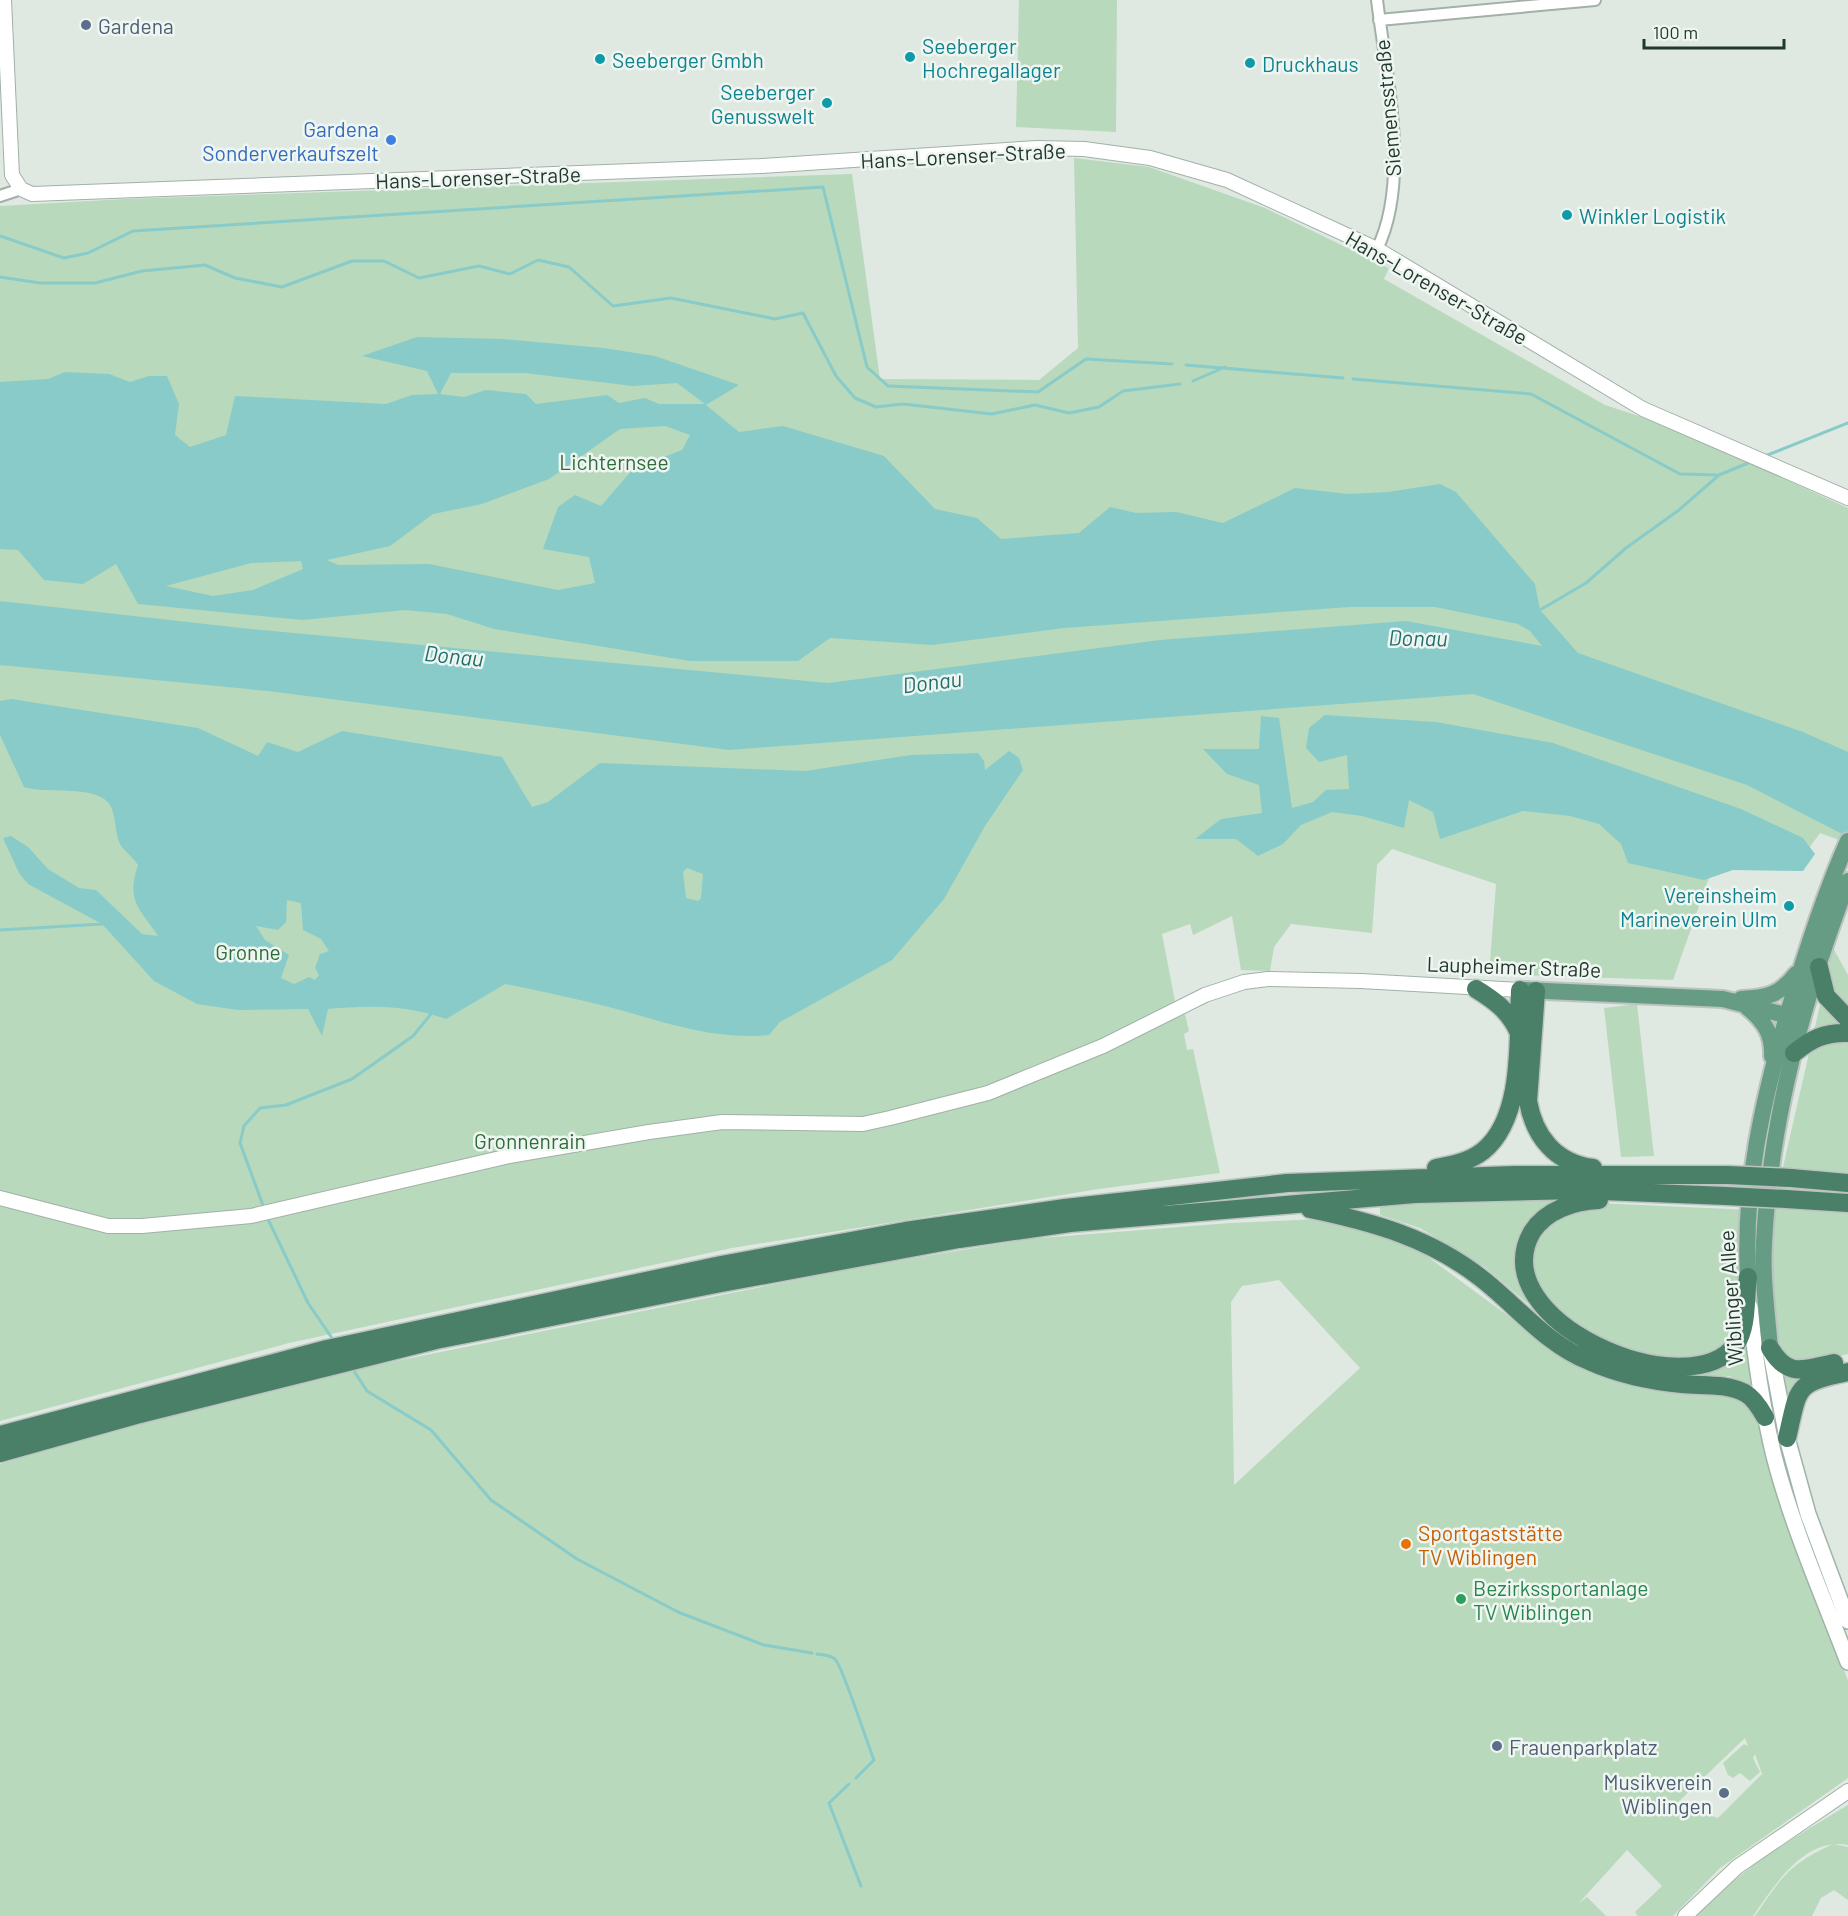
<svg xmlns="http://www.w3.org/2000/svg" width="1848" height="1916" viewBox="0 0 1848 1916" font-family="Barlow,sans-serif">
  <rect width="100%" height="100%" fill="#dfe9e2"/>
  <path fill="#b8d9bb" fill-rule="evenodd" d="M1019 0H1117L1116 132 1016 127Z
    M1074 158 1149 167 1265 208 1389 268 1384 279 1605 405 1669 426 1848 508V819L1839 840 1820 833 1793 870 1712 869 1673 980 1489 974 1496 884 1392 849 1377 865 1372 933 1291 924 1274 947 1270 971 1241 970 1232 916 1193 935 1190 924 1162 934 1178 1017 1185 1014 1189 1031 1184 1034 1187 1050 1193 1049 1220 1173 1099 1189 732 1248 289 1343 0 1421V206L125 199 852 174 880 379 1039 380 1078 348Z
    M1833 948 1848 975V1354L1827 1359 1786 1395 1755 1389 1730 1376 1689 1375 1619 1362 1559 1330 1485 1267 1420 1228 1380 1215V1203L1555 1198 1597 1203 1773 1211Z
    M1637 1004 1654 1156 1621 1157 1604 1008Z
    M1323 1219 1409 1243 1534 1335 1720 1391 1747 1405 1756 1419 1788 1519 1848 1681V1778L1720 1868 1673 1916H1638L1635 1912 1662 1886 1627 1850 1578 1904 1587 1897 1606 1916H0V1464L228 1395 860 1267 1028 1239 1230 1223ZM1279 1280 1360 1368 1234 1485 1231 1302 1242 1286ZM1745 1738 1748 1746 1744 1744 1723 1763 1728 1775 1733 1778 1740 1773 1750 1781 1760 1772 1753 1758 1755 1754 1762 1774 1718 1818 1675 1805Z
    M1848 1805V1845C1804 1837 1775 1885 1753 1916H1696C1740 1869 1793 1838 1848 1805Z
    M1833 1844 1848 1847V1900L1834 1890 1821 1898 1812 1916H1755C1782 1877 1788 1865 1833 1844Z"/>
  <path fill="#89cbc9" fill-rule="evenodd" d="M417 337 503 339 603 348 655 356 739 385 706 405 739 432 783 426 884 456 935 509 977 518 1001 539 1079 533 1110 507 1136 513 1176 512 1223 523 1295 488 1348 494 1388 492 1440 484 1456 492 1535 584 1540 610 1578 653 1803 732 1848 752V837L1747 785 1473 694 729 750 268 691 0 665V601L241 628 828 683 1160 640 1406 621 1542 646 1530 631 1518 624 1435 607H1349L1064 628 932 645 830 638 798 661H690L494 629 447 614 405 610 302 620 138 604 116 564 83 584 44 580 18 550 0 549V382L48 379 65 372 109 374 130 382 149 376H167L179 404 175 435 190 447 226 435 235 396 386 404 412 395 438 394 427 371 362 356ZM451 373H525L633 386 677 383 705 404H659L645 398 619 403 607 395 536 404 526 394 486 390 464 397 440 394ZM665 426 690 435 682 450 633 469 601 506 575 495 558 507 543 549 589 557 595 583 558 590 429 564 338 565 327 560 390 546 433 514 482 504 549 479 620 429ZM301 561 303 569 253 590 213 596 166 586 251 563Z
    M11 699 198 728 258 756 267 742 298 752 342 731 502 757 532 807 548 802 600 763 805 771 911 755 978 753 984 761 985 770 1009 751 1019 758 1023 770 985 826 944 899 892 960 780 1022 769 1035C712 1041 659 1020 605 1006 572 998 539 991 505 984L446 1019C408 1005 368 1005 328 1009L322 1036 308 1009 238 1010 197 1004 154 981 102 924 28 884 19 873 3 838 11 836 28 847 48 869 79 888 96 890 142 934 158 936C139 907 126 902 138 865 133 857 123 850 120 844 115 833 116 818 111 807 100 783 47 795 24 787L0 735V701ZM687 868 703 874 701 898 698 901 686 898 683 872ZM287 900 301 903 303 930 321 939 329 951 320 954 315 968 319 975 315 980 309 977 294 984 281 978 289 955 265 940 256 926 278 930 286 922Z
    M1325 715 1436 722 1553 743 1741 809 1803 838 1815 854 1803 871 1733 870 1704 880 1628 863 1621 844 1599 824 1570 816 1523 811 1440 839 1433 812 1409 800 1404 828 1362 816 1332 812 1301 825 1283 844 1258 856 1236 839H1195L1221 819 1262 813 1259 785 1227 774 1203 749H1259L1261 716 1279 718 1292 808 1313 802 1326 790 1349 789 1347 755 1319 762 1306 748 1309 728Z"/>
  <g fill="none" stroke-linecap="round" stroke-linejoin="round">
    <path stroke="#89cbc9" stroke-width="3" d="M0 236 64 258 88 253 133 231 823 187 867 367 888 386 1038 392 1086 359 1172 364
      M0 277 40 283H95L142 271 205 265 235 278 282 287 352 261H384L419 278 479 266 510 274 538 260 569 267 613 306 671 298 775 319 803 313 836 376 855 398 876 407 903 404 992 414 1035 405 1069 413 1099 407 1123 391 1180 384
      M1186 365 1343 378
      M1353 379 1531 394 1680 474 1719 475 1753 461
      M1193 381 1225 367
      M1765 456 1848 423
      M1540 610 1586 583 1626 548 1679 510 1719 475
      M0 930 102 924
      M264 1208 240 1143 244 1126 260 1108 286 1105 352 1079 413 1036 431 1014
      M267 1217 308 1303 334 1341
      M352 1368 367 1391 431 1430 491 1500 577 1559 678 1612 764 1645 812 1653
      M817 1654C823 1655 830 1655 835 1659 843 1667 867 1743 874 1760L856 1778
      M849 1784 829 1803 861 1886"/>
    <defs>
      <path id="minor" d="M1379 20 1595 0
        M0 196 21 189
        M1377 249C1411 181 1386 74 1377 0"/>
      <path id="tertiary" d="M4 0 12 175 21 189 32 194 761 166 1037 148 1084 149 1150 158 1227 180 1377 249 1643 409 1848 498
        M0 1198 108 1226H142L251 1216 509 1156 649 1132 722 1122 863 1124 890 1118 988 1093 1103 1046 1205 995 1244 982 1268 979 1361 981 1520 990
        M1685 1916 1737 1867 1848 1791"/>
      <path id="secondary" d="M1750 1307C1755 1357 1762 1407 1774 1456 1792 1526 1822 1594 1848 1662
        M1770 1348 1787 1438 1808 1514 1848 1621"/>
      <path id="primary" d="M1522 990 1723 999 1797 1018
        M1741 999C1767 998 1780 995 1796 974
        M1747 1007C1764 1021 1773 1034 1772 1056
        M1748 1277C1743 1186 1763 1100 1788 1013 1805 954 1823 897 1848 841
        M1770 1348C1767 1313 1762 1278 1764 1243 1770 1119 1804 996 1848 881"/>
      <path id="trunk" d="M1819 967 1826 996 1848 1019
        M1476 989C1494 1000 1509 1011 1518 1031
        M1536 991 1528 1101C1534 1136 1555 1163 1593 1168
        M1794 1053C1811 1039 1825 1032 1848 1033
        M1436 1168C1452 1165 1469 1162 1483 1151 1524 1118 1518 1039 1520 990
        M1791 1178 1848 1183
        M1786 1199 1848 1203
        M1599 1200C1574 1201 1546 1210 1532 1232 1481 1320 1688 1410 1736 1344 1748 1327 1745 1297 1748 1277
        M1310 1209C1373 1222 1430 1238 1481 1278 1517 1306 1546 1344 1589 1361 1618 1374 1650 1381 1682 1384 1702 1386 1726 1383 1745 1393 1754 1398 1760 1408 1765 1417
        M1770 1348C1788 1379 1804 1369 1834 1363
        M0 1435 327 1349 721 1265 905 1231 1065 1208 1287 1183 1514 1175H1728
        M1787 1438C1799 1388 1793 1383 1848 1372
        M0 1453 136 1415 436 1340 716 1284 959 1239 1070 1223 1415 1194 1579 1190 1726 1196"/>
    </defs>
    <use href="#minor" stroke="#a2b0a8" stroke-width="14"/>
    <use href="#tertiary" stroke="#a2b0a8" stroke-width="16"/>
    <use href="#secondary" stroke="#9fb4a8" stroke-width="18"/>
    <use href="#primary" stroke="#bcc3c0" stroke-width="20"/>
    <use href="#trunk" stroke="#bcc3c0" stroke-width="21"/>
    <use href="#minor" stroke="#fff" stroke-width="10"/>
    <use href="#tertiary" stroke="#fff" stroke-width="14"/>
    <use href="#secondary" stroke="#fff" stroke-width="15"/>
    <use href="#primary" stroke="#669c83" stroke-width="16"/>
    <use href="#trunk" stroke="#4a7f68" stroke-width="18"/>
    <defs>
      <path id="trunk-bridge" d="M1728 1175 1791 1178
        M1726 1196 1786 1199"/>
    </defs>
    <use href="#trunk-bridge" stroke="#bcc3c0" stroke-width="21" stroke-linecap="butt"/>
    <use href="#trunk-bridge" stroke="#4a7f68" stroke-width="18"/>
  </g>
  <g fill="#5c6f8a" stroke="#eff6f1" stroke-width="2">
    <circle cx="86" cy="25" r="6"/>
    <circle cx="1497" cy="1746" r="6"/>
    <circle cx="1724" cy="1793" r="6"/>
  </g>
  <g fill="#0f9aa8" stroke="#eff6f1" stroke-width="2">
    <circle cx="910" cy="57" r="6"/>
    <circle cx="600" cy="59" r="6"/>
    <circle cx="1250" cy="63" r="6"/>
    <circle cx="827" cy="103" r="6"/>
    <circle cx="1567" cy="215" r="6"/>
    <circle cx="1789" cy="906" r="6"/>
  </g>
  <circle fill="#3f7fe0" stroke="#eff6f1" stroke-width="2" cx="391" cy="140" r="6"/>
  <circle fill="#e8710a" stroke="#eff6f1" stroke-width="2" cx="1406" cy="1544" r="6"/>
  <circle fill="#2e9e5b" stroke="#eff6f1" stroke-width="2" cx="1461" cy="1599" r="6"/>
  <g text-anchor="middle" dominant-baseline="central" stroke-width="5" stroke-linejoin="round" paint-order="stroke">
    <g font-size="21" fill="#4e5e75" stroke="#eff6f1" text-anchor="start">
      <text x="98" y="25">Gardena</text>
      <text x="1509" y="1746">Frauenparkplatz</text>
      <text x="1712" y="1781" text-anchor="end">Musikverein<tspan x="1712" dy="24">Wiblingen</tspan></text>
    </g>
    <g font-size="21" fill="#0d838f" stroke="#eff6f1" text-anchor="start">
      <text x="922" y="45">Seeberger<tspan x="922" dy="24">Hochregallager</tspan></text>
      <text x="612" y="59">Seeberger Gmbh</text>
      <text x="1262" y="63">Druckhaus</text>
      <text x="815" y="91" text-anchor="end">Seeberger<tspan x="815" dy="24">Genusswelt</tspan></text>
      <text x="1579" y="215">Winkler Logistik</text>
      <text x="1777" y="894" text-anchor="end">Vereinsheim<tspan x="1777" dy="24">Marineverein Ulm</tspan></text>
    </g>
    <g font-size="21" fill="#21382d" stroke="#eff6f1">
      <text transform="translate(1387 108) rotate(-95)">Siemensstraße</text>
      <text transform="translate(963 155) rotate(-3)">Hans-Lorenser-Straße</text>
      <text transform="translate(478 177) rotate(-2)">Hans-Lorenser-Straße</text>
      <text transform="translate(1437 287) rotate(30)">Hans-Lorenser-Straße</text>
      <text transform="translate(1514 966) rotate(2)">Laupheimer Straße</text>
      <text transform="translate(1730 1298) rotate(-94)">Wiblinger Allee</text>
    </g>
    <g font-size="21" fill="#366cbe" stroke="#eff6f1" text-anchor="end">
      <text x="379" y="128">Gardena<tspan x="379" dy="24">Sonderverkaufszelt</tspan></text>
    </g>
    <g font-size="21" fill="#2e6c3a" stroke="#eff6f1">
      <text x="614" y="461">Lichternsee</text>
      <text x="248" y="951">Gronne</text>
      <text x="530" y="1140">Gronnenrain</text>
    </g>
    <g font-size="21" fill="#c56008" stroke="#eff6f1" text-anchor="start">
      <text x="1418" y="1532">Sportgaststätte<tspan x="1418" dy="24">TV Wiblingen</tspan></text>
    </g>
    <g font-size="21" fill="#27864d" stroke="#eff6f1" text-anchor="start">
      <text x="1473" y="1587">Bezirkssportanlage<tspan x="1473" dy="24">TV Wiblingen</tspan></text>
    </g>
    <g font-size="22" font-style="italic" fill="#206f6d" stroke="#eff6f1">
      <text transform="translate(1418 637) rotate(1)">Donau</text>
      <text transform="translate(454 655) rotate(6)">Donau</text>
      <text transform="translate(932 681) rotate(-7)">Donau</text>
    </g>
  </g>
  <path d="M1644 39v9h140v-9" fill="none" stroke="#21382d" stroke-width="3"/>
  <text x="1653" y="39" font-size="18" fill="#21382d" stroke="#eff6f1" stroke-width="4.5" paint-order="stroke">100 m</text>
</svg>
